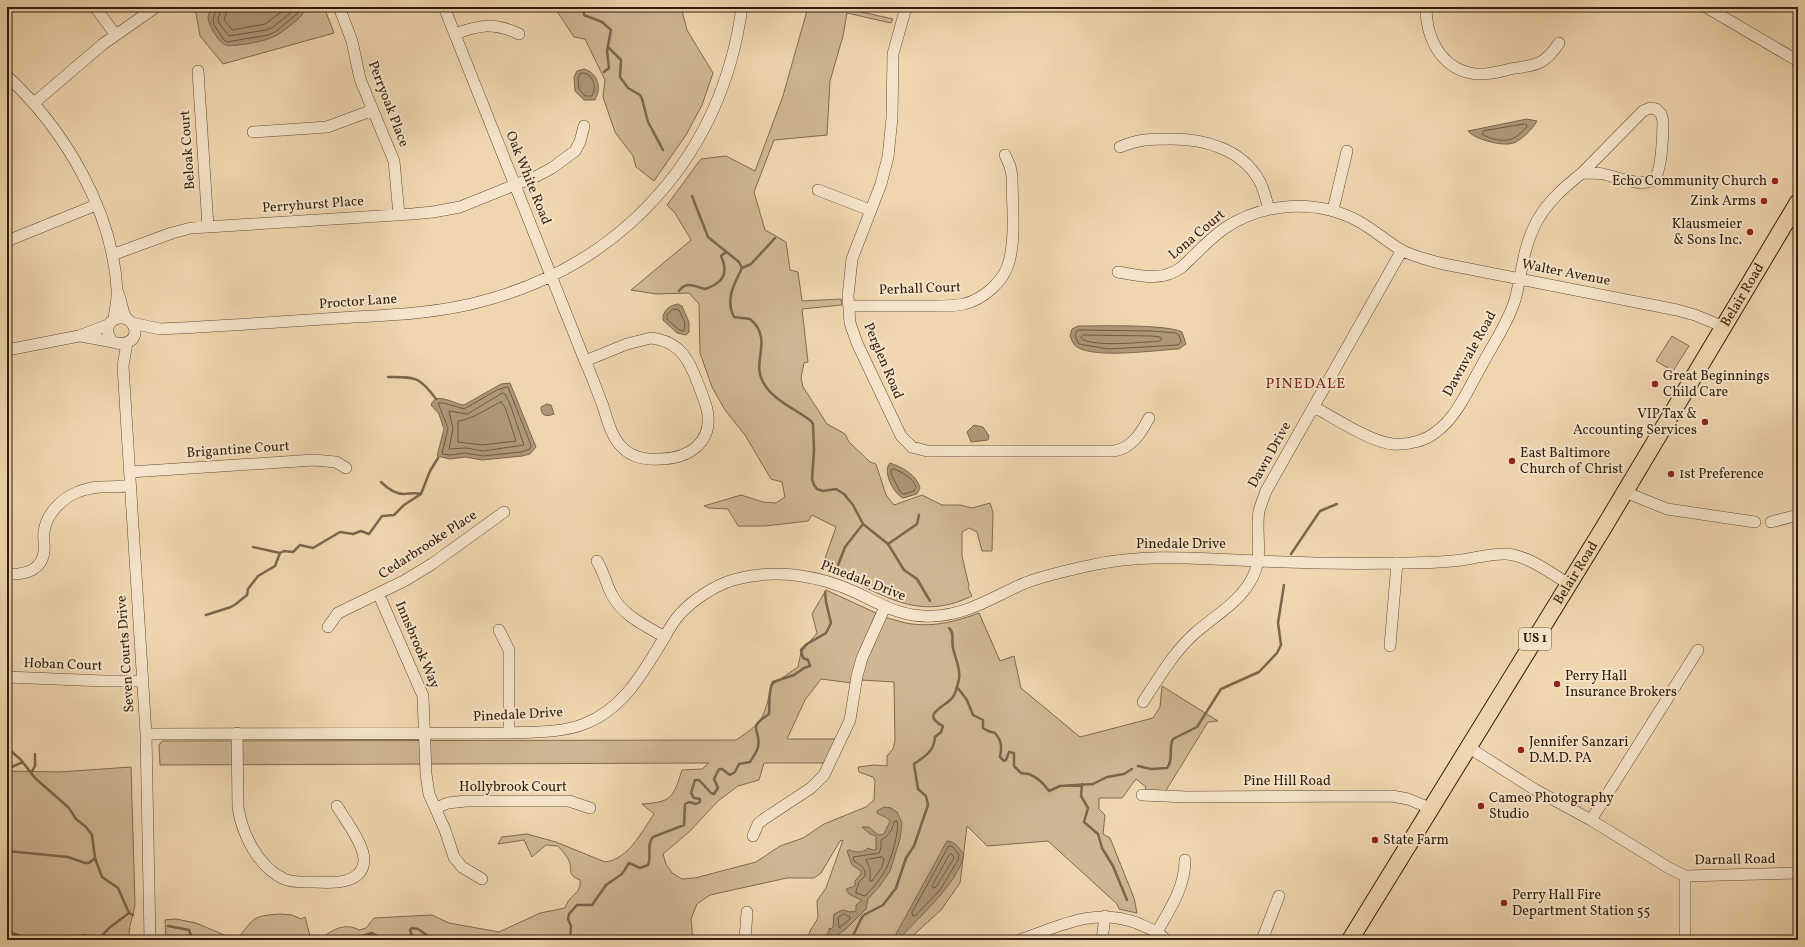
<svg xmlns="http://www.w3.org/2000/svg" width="1805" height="947" viewBox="0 0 1805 947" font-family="Vollkorn,serif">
  <rect width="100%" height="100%" fill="#f0d6af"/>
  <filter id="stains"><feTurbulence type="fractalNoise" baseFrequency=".005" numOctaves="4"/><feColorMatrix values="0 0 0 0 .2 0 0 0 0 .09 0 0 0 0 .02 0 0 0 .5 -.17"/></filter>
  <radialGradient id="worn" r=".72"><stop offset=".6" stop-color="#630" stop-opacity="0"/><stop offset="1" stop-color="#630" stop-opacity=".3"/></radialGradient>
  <path fill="#cfb793" stroke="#7f6a4e" d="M195 7H324L334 33 223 64 200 36Z
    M554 7H681L687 30 713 73 702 105 686 135 654 181 636 167 633 156 615 132 603 97 605 80 585 39 574 37Z
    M808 7H846L848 9 893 19 891 23 847 13 843 36 830 81 827 135 774 140 754 192 765 230 786 242 790 270 798 272 802 301 841 299 842 305 802 309 808 362 804 363 801 378 803 387 827 424 845 434 849 442 870 462 876 464 886 495 894 505 922 495 942 505H960L972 508 990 503 993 512 992 551H982L977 532 969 528 962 532V556L969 586 968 588 972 596C912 625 878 588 824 570L823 564 836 527 812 515 808 521 765 526H738L728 509 709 508 704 506 741 495 763 502 776 503 785 497 782 482 771 479 745 435 725 410 712 387 700 353 699 304 689 293 656 294 631 290 691 240 675 213 667 205 701 159 726 156 755 171 783 96Z
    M1672 336 1689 346 1673 371 1656 361Z
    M826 590 876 613 854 667 852 683 821 679 805 700 787 739H835L825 763H764L759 780 738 786 718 801 690 831 663 854 666 864 672 873 682 879 695 878 756 862 780 846 803 838 824 824 866 807 874 800 875 781 873 777 859 772 858 767 874 765 887 766V756L893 749 895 741 894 682 861 680 863 665 884 617C893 619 902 623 912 624 936 627 957 621 979 613L1000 661 1014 656 1021 688 1080 737 1153 718 1160 707 1162 686 1218 721 1208 722 1165 792H1144L1146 787 1136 779 1122 798H1099V809L1105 815 1103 834 1110 838 1134 898 1137 913 1119 909 1117 904 1048 841 987 846 967 826 960 883 941 910 908 940H807L810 931 818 918 817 901 826 888 843 840 840 841 821 873 814 878H787L710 895 697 904 691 919 693 940H320C331 930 345 922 359 930L366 928 374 918 432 915 449 923 499 932 540 913 565 908C566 905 568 901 570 899 576 892 581 891 580 880 565 874 574 869 568 859 566 854 561 850 558 846L546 845 532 857 524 840 498 844 502 837 527 834 556 842 605 862C629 859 642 831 654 814L642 804C672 802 673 798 682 770L702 769 709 763 160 765 159 745 162 741 736 740C765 721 763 718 772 685L798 667 801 652 817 633 812 614Z
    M131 767 135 905C133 917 128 927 129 940H7V771L59 772Z
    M280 914 292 915 301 919 305 917 310 936 318 940H237C254 918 251 916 280 914Z
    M176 919 196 923 236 940H166L165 920Z"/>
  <path fill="#ae9777" stroke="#7b664b" d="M215 7H304C304 10 303 14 301 16 299 19 281 33 277 35 268 41 236 47 226 45 219 44 208 24 208 17 209 12 211 10 215 7Z
    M584 69C598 73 602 88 595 100H584L575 91 574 77 577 71Z
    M1527 119 1537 121C1533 129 1518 144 1509 144 1498 145 1474 139 1468 131Z
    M678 304 682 306 689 322V332L686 335 677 333 663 320C662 311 670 305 678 304Z
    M1078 326C1098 326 1167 324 1182 332L1186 344 1179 349C1156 350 1095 359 1077 347 1073 345 1072 340 1070 336L1072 329Z
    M510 383 536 447 530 454 522 456 482 460 465 457 450 459 437 456 444 429 439 414 431 405C436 391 454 404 464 405L501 384Z
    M547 404 551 405 554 414C546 417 541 416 541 407Z
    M974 425 983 427 989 436 988 440 971 442 967 432Z
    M890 463C902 467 917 475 920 488L917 494 903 498C894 494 882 472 890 463Z
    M884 807 891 808 897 812 902 823 900 839 890 871 879 887 868 899 866 909 846 929 835 937 824 940 829 931V928L831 929 833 927 834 914 843 910 850 912 856 911V905L861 901V900L849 894 846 889 855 886V881L861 874V871L852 865 847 851 849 850C856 852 862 854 868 848L873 850H876V836L870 834 862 827H869L878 835 884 834 890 821 887 818 877 813V811Z
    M947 841C956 842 959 848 964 855 957 884 921 915 901 937L896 938V934Z"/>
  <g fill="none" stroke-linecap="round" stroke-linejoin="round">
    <path stroke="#6e5a40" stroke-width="1" d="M217 7 213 19 214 25 224 40 227 42 268 35 275 32 298 13 300 7
      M222 7 218 19 219 23 229 36 266 30 272 28 294 10 295 7
      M228 7 224 20 232 30 265 24 288 7
      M584 73C595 76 596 88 592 96H585L579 89 578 78 580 74Z
      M1525 124 1527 125V127C1523 131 1519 135 1514 138 1506 143 1489 139 1482 134L1484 131Z
      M673 309 679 310 685 323 684 331 679 330 667 319V315Z
      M1079 330 1152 331 1176 333 1179 335 1181 342 1178 345 1108 349 1079 344 1075 336 1076 332Z
      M1083 335 1152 336 1160 337 1162 339 1160 341C1145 342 1090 348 1081 338Z
      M508 387 531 445 530 449 521 452 483 456 465 453 450 455 442 454 448 428 438 403H444L464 409 497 390Z
      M503 393 505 394 510 404 524 445 483 451 466 448 449 449 453 429 449 411 467 414Z
      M501 402 505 407 516 441 483 445 458 442V421C474 419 487 408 501 402Z
      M894 469C902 472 913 478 916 487L914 491 904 494 901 493 891 474V470Z
      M897 821C900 830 891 860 886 869 881 879 873 888 865 896L856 893V891L859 882 865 876V871L862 866 854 861 853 857 879 853 881 848V840C888 836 893 830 894 822Z
      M949 846 953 847 959 855 958 860 940 890 915 916H913L912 913Z
      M952 854 954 858 936 887 933 888 932 886 949 855Z
      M882 857 884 859 882 867 872 881H870V869L866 860Z
      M844 914 850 917V919L839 928 838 918Z"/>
    <path stroke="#7b664b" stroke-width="2.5" d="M583 7 584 15 602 22 611 30 607 51 609 68 604 72
      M608 47 621 60 620 77 628 88 640 95 642 99 648 122 663 150
      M692 196 708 237 739 262 742 268
      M775 238 751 264 742 268C734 284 725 300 734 317L750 319C774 339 751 361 763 382 772 400 796 409 811 421L813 424 814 450 812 479 814 485 817 489 823 491 836 489 844 494 853 505 863 524 888 544 904 570 917 579 930 601
      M679 291C687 280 695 287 705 289 723 283 729 274 721 256L726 252
      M388 377C415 377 419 376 436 399
      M381 482C387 488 394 494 404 494 410 494 414 492 421 494
      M888 544 917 524 919 515
      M253 547 280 553 284 551 293 552 300 545 313 548 340 532 353 534 361 531 369 534 382 516 394 515 404 505 421 494 430 471 438 458
      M1291 554 1320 511 1337 504
      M837 568 845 547 863 524
      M206 615 231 607 236 604 247 595 248 589 258 576 275 566 280 553
      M957 687 967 700 973 715 983 720V728L988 731 995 733C1002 741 1002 747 1000 757L1004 761 1006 760 1009 752 1014 753V766L1021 773C1024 774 1028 773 1031 775 1038 778 1044 784 1049 791L1060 786 1093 784 1107 777 1124 774 1132 769
      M7 742 11 751 21 760 35 778 69 808 76 819 86 827 92 835 95 858 102 877 118 888 129 913 133 915
      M1138 766 1151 769 1167 768C1174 760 1168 748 1173 739L1197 727 1221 689 1259 672 1277 653 1281 645 1278 623 1284 585
      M7 769 23 762
      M31 773 35 766V754
      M1082 784 1081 796 1088 808 1084 822 1098 834 1102 848 1113 866 1127 900
      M7 851 68 857 85 863H89L95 858
      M168 926 189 930 191 935 190 940
      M7 934 10 932 28 939 73 940
      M74 940 83 935 99 939 109 928 129 913
      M356 940 362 936 372 933 385 940
      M391 940H399
      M411 940 413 938 410 930 412 928 418 929 434 940
      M570 940 571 926 568 919 569 914 577 905H592L606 885 622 874 629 863 640 868 648 865C652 856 646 845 653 837L684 825 685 804 689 802 696 804 700 802V799L694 798 691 793 695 780H699L711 793 714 794 718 788 714 779 719 769H722L730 775 735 772 739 764 750 762C752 758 757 752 758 747 762 728 745 730 769 714 770 703 768 690 773 682L794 675 804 668 810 666 808 660 803 658 801 650 807 644 826 633 831 623 826 602 825 592
      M851 940 861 919 864 915 883 905 896 888 906 858 914 846 928 805 926 796 918 789 914 764C925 756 934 752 935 737L941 732 943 726C919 714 946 707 953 697 956 693 958 683 959 679 961 668 955 658 953 648 951 641 955 633 949 628"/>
    <defs>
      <path id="minor" d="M95 7 115 34
        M339 7 352 41 360 79 394 161 399 215
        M444 7 585 361
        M906 7 893 54 892 118 888 157 881 184 852 259 848 296 850 323 857 343 901 436 912 447 927 451H1114C1132 448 1141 433 1149 418
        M1426 7C1426 36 1439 66 1470 73 1483 76 1498 72 1510 69 1535 65 1544 66 1559 43
        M1706 7 1798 61
        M455 34C479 25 494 22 519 34
        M198 71 208 227
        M7 76C64 129 112 209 117 289 118 298 115 309 114 319
        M34 103 103 44 156 7
        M1650 108 1656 109 1661 114 1663 121C1663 132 1662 172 1654 179 1643 188 1616 177 1603 174 1596 173 1589 173 1582 173L1643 111Z
        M253 132 327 127 373 110
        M1120 147C1138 139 1152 139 1171 139 1205 139 1241 149 1259 180 1264 189 1266 200 1269 209
        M818 190 870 210
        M1333 210 1347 151
        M7 241 96 205
        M112 255 172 233 191 228 412 214 433 212 460 207 537 176 552 168 575 151 580 142 584 126
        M1118 272C1141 276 1162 282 1182 267 1196 254 1209 239 1225 228 1264 202 1317 199 1358 221 1373 229 1386 241 1401 250 1412 256 1426 259 1439 263L1677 310 1695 315 1724 327
        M118 293C121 300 122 307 124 314 126 320 132 321 134 327 139 341 124 346 113 342 102 330 110 314 127 319
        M849 306C872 306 895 306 919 306 934 306 950 307 964 304 984 299 1004 281 1009 262 1016 236 1012 202 1012 176L1010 166 1005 155
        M132 323 160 329C220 326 279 322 339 318 387 315 436 314 483 301 625 263 722 154 742 7
        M81 336 113 342
        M651 338C661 339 670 342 678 349 689 359 694 374 699 386 702 394 705 402 707 409 714 443 688 459 659 459 644 460 630 457 620 445 611 435 607 419 603 406 597 391 592 376 585 361L627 344Z
        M127 343 123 366 146 734 150 940
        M7 350 79 336 108 325
        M1314 407C1335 418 1370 442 1393 444 1408 445 1425 441 1436 432 1458 416 1469 387 1482 365 1493 344 1508 323 1515 300 1522 275 1522 252 1534 227 1544 205 1563 188 1582 173
        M130 472 314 460 336 462 346 468
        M1625 492 1667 509 1755 522
        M1771 522 1798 515
        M597 561C604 572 606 584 612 595 623 616 646 626 665 637
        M7 574C24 575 42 571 44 551 45 545 43 539 44 532 46 514 62 498 78 492 94 485 114 487 130 486
        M379 595 423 696 426 774 429 794 445 830 454 857 462 867 482 879
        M328 627 338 613 404 581 432 564 504 512
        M499 630 509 650V733
        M1390 646 1397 563
        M7 677 104 681H143
        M1143 702C1159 678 1173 653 1194 634 1213 617 1237 604 1250 582 1265 558 1255 536 1259 511 1261 504 1264 497 1266 491L1402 250
        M237 733 238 807C242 834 258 867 284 879 294 883 304 882 314 882 331 883 363 885 364 860 364 844 345 820 337 806
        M146 734 509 733C533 732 561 733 584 724 624 709 643 672 664 638 669 629 674 621 680 614 694 599 714 586 733 580 774 568 819 575 857 593 882 605 904 618 933 616 967 615 995 596 1025 583 1046 575 1070 570 1092 565 1149 553 1201 559 1259 561 1305 563 1351 564 1398 563 1419 563 1440 563 1461 560 1476 558 1492 553 1507 554 1529 556 1550 573 1569 584
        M1468 747 1534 789 1591 820 1669 868 1685 876 1798 873
        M1142 795 1187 797 1392 796 1408 799 1430 808
        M436 808 448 803 466 801H569L590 808
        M1591 820 1698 650
        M753 836 758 824 764 819 811 788 824 775 850 720 857 676 862 658 885 607
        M1157 932C1170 909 1185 887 1185 860
        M745 940 747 912
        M1020 940C1060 926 1094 907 1137 923 1148 928 1158 931 1166 940
        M1102 940 1105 916
        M1262 940 1279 896
        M1685 940V876"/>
      <g id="highway">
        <path id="s1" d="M1350 940 1604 527 1798 202"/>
      </g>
    </defs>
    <use href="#minor" stroke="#5f4b33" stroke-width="12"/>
    <use href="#highway" stroke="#2f1d0a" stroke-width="18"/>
    <use href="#minor" stroke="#f5e4cb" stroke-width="11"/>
    <use href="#highway" stroke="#f0d6af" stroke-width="16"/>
  </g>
  <g fill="#8f2418" stroke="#f5e4cb" stroke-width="1.5">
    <circle cx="1775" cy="181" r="4"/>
    <circle cx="1764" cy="201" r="4"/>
    <circle cx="1750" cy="232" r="4"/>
    <circle cx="1655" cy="384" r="4"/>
    <circle cx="1705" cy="422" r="4"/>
    <circle cx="1512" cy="461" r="4"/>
    <circle cx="1671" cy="474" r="4"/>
    <circle cx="1557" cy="684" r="4"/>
    <circle cx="1521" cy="750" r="4"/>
    <circle cx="1481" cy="806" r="4"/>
    <circle cx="1375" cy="840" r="4"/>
    <circle cx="1504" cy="903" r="4"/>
  </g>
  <g text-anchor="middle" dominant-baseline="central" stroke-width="4" stroke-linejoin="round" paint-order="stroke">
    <rect fill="#f5e4cb" stroke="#6a5944" stroke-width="1" x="1519" y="628" width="32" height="22" rx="3"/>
    <g font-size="13" font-weight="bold" fill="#2f1d0a">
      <text x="1535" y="639">US 1</text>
    </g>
    <g font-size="14" fill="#2f1d0a" stroke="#f5e4cb">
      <text transform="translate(388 104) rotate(69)">Perryoak Place</text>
      <text transform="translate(188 150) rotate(-94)">Beloak Court</text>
      <text transform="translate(528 178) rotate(68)">Oak White Road</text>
      <text transform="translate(313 205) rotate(-4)">Perryhurst Place</text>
      <text transform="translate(1197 235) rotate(-40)">Lona Court</text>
      <text transform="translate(1566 273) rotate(11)">Walter Avenue</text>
      <text transform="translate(920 289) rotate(-2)">Perhall Court</text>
      <text stroke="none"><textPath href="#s1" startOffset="755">Belair Road</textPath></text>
      <text transform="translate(358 302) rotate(-4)">Proctor Lane</text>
      <text transform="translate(1470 354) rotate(-61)">Dawnvale Road</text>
      <text transform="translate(883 361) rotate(67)">Perglen Road</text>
      <text transform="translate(238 450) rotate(-4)">Brigantine Court</text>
      <text transform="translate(1270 455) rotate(-61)">Dawn Drive</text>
      <text x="1181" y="544">Pinedale Drive</text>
      <text transform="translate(428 545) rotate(-33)">Cedarbrooke Place</text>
      <text stroke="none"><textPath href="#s1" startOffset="431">Belair Road</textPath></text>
      <text transform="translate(863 581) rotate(21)">Pinedale Drive</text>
      <text transform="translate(417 645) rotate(67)">Innsbrook Way</text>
      <text transform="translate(126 654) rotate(-94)">Seven Courts Drive</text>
      <text transform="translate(63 665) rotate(2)">Hoban Court</text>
      <text transform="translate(518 715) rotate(-3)">Pinedale Drive</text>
      <text x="1287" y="781">Pine Hill Road</text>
      <text x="513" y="787">Hollybrook Court</text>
      <text transform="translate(1735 860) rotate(-1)">Darnall Road</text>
    </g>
    <g font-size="14" fill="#2f1d0a" stroke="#f5e4cb" text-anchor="start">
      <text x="1767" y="181" text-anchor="end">Echo Community Church</text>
      <text x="1756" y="201" text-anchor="end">Zink Arms</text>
      <text x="1742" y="224" text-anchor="end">Klausmeier<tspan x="1742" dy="16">&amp; Sons Inc.</tspan></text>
      <text x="1663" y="376">Great Beginnings<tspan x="1663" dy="16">Child Care</tspan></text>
      <text x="1697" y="414" text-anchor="end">VIP Tax &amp;<tspan x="1697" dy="16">Accounting Services</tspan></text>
      <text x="1520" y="453">East Baltimore<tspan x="1520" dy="16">Church of Christ</tspan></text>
      <text x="1679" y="474">1st Preference</text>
      <text x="1565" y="676">Perry Hall<tspan x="1565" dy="16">Insurance Brokers</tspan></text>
      <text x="1529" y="742">Jennifer Sanzari<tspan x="1529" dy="16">D.M.D. PA</tspan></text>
      <text x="1489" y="798">Cameo Photography<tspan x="1489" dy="16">Studio</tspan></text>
      <text x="1383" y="840">State Farm</text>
      <text x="1512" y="895">Perry Hall Fire<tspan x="1512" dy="16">Department Station 55</tspan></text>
    </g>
    <g font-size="15" letter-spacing="1" fill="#7a1f14" stroke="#f5e4cb">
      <text x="1306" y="384">PINEDALE</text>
    </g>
  </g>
  <rect width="1805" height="947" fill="none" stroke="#f0d6af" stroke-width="24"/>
  <rect x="8" y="8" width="1789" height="931" fill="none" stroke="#2f1d0a" stroke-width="2"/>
  <rect x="12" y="12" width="1781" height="923" fill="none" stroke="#2f1d0a"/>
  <rect width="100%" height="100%" filter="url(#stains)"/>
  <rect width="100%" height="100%" fill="url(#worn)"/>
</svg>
